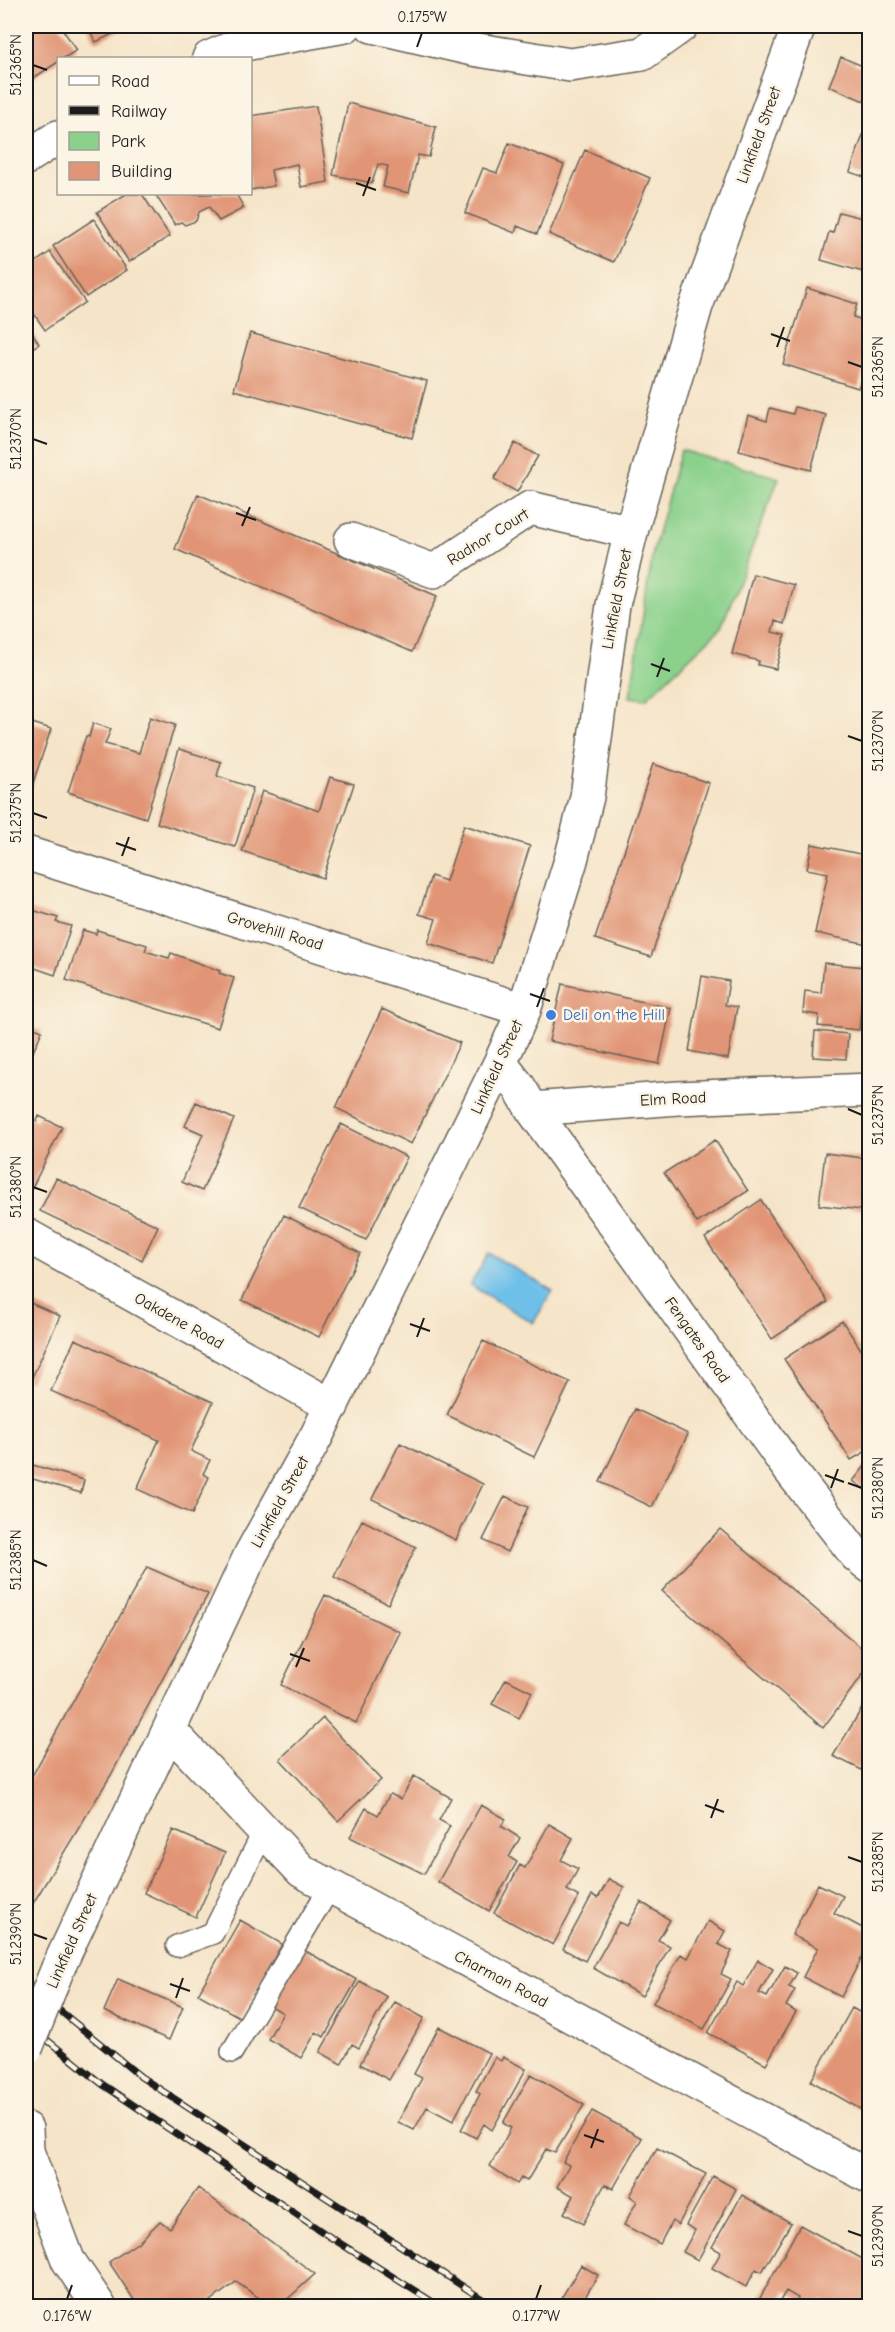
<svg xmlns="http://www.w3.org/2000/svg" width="895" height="2332" viewBox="0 0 895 2332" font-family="'Comic Neue',sans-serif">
  <rect width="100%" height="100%" fill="#fcf5e5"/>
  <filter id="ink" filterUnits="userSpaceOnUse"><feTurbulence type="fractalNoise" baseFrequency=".0167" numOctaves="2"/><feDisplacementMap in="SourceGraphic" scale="12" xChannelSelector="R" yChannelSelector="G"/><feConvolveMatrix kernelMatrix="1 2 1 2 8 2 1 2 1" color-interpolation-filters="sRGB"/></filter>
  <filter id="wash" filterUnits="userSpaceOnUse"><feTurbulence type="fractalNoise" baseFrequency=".008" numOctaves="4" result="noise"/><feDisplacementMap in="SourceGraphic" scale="24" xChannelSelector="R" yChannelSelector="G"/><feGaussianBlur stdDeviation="1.35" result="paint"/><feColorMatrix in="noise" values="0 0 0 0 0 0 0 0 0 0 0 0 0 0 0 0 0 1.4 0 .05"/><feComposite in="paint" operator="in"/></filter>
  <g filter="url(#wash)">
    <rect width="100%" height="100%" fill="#f5e4c8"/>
    <path fill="#8bd18c" stroke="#547654" stroke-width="1.5" d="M681 450 779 478 721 628 646 699 630 697 653 551Z"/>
    <path fill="#6ec0e9" stroke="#456e82" stroke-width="1.5" d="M489 1253 553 1291 533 1323 470 1285Z"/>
    <g id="blocks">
      <path fill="#e19576" d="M26 26H60L77 50 64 58H58V62L26 83Z
        M87 26H129L96 42Z
        M841 57 870 69V89L864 101 829 86Z
        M348 103 436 127 429 157 418 155 409 193 383 187 388 166 378 164 372 183 333 175Z
        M316 106 328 182 301 187 297 164 271 170 274 186 250 190V116Z
        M869 118H870V179L850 172Z
        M509 143 564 165 537 234 517 226 515 233 465 213 483 168 497 173Z
        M585 150 650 178 614 262 549 234Z
        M126 194H142L170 236 129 262 97 212Z
        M155 194H236L244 208 219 221 209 207 199 212 196 221 185 225 181 222 175 225Z
        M839 212 870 220 864 241 870 243V274L821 260 829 232 833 233Z
        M94 219 127 270 86 297 53 246Z
        M50 252 85 302 45 330 26 302V269Z
        M807 288 857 304 853 317 870 322V352L858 388 783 364Z
        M26 322 39 344 26 352Z
        M250 333 427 381 412 438 234 390Z
        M795 407 826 415 811 470 739 451 748 415 767 421 770 408 793 414Z
        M515 443 538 456 517 492 494 479Z
        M198 494 437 596 412 652 175 549Z
        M753 574 794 585 784 624 775 621 772 632 785 635 776 669 758 665 759 661 732 654Z
        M150 717 175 725 146 818 68 792 86 736 89 737 93 723 111 729 105 744 139 753Z
        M26 721 51 729 31 789 26 787Z
        M179 749 221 762 217 776 253 788 235 847 157 823Z
        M653 764 709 783 651 957 595 939Z
        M330 777 354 784 323 878 242 851 262 791 319 811Z
        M464 825 530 846 492 963 428 943 436 919 419 914 431 876 446 881Z
        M812 844 870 856 868 944 815 933 828 873 807 869Z
        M26 908 58 918 56 922 71 926 55 975 26 965Z
        M83 930 96 934 97 930 147 945 145 951 169 958 171 953 220 971 219 973 234 978 218 1028 66 980Z
        M824 963 865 967 859 1030 818 1026 819 1015 803 1013 805 991 821 993Z
        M702 976 729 981 725 1005 737 1007 728 1059 689 1051Z
        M562 984 671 1008 659 1064 549 1041Z
        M382 1009 460 1043 411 1144 336 1108Z
        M27 1025 42 1031 30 1059 26 1057Z
        M815 1031 848 1034 846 1059 813 1057Z
        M196 1102 234 1119 202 1191 182 1182 203 1134 185 1126Z
        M26 1115 37 1121 39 1116 62 1127 26 1200Z
        M341 1124 407 1157 366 1240 299 1208Z
        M715 1140 748 1191 697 1223 664 1173Z
        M825 1153 870 1159V1211L819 1205Z
        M56 1178 158 1226 142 1260 40 1211Z
        M761 1200 828 1302 772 1339 705 1238Z
        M284 1215 360 1253 319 1337 242 1300Z
        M26 1301 60 1316 30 1382 26 1380Z
        M842 1321 870 1363V1449L851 1460 784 1359Z
        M75 1339 213 1402 191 1451 210 1460 203 1474 209 1477 192 1514 137 1489 159 1440 51 1391Z
        M483 1341 570 1382 534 1457 447 1415Z
        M635 1409 688 1434 652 1507 600 1482Z
        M400 1443 483 1484 456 1540 372 1499Z
        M870 1460V1493L853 1481Z
        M26 1463 84 1480 81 1493 26 1477Z
        M505 1496 528 1507 507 1552 483 1540Z
        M362 1520 416 1547 388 1604 334 1577Z
        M720 1529 870 1655V1665L823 1728 662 1591Z
        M147 1567 208 1594 111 1775 26 1915V1787Z
        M325 1595 400 1632 356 1723 281 1685Z
        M506 1679 532 1692 519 1718 492 1704Z
        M870 1695V1774L833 1756Z
        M323 1718 381 1780 338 1821 280 1759Z
        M414 1776 451 1798 439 1820 450 1826 424 1874 350 1837 366 1808 378 1815 390 1794 401 1799Z
        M481 1805 506 1819 501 1826 520 1838 509 1857 517 1862 489 1911 438 1882Z
        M549 1824 573 1838 561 1860 578 1869 567 1890 579 1897 553 1945 494 1913 520 1865 525 1868Z
        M173 1830 225 1853 196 1917 144 1893Z
        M609 1879 624 1887 585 1961 563 1949 592 1895 598 1898Z
        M818 1884 843 1896 834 1913 870 1932V1942L841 1997 803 1977 818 1948 792 1935Z
        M641 1902 670 1920 658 1940 670 1946 642 1996 593 1968 619 1922 627 1926Z
        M240 1920 282 1944 241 2018 198 1994Z
        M708 1921 725 1931 718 1944 732 1951 721 1974 731 1979 704 2029 653 2003 681 1954 688 1958Z
        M304 1950 357 1980 324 2037 316 2032 301 2058 268 2039 283 2013 271 2006Z
        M758 1960 773 1969 759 1993 767 1997 785 1966 797 1973 789 1987 795 1990 786 2006 796 2012 766 2064 708 2033 737 1982 743 1986Z
        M118 1979 183 2007 169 2040 104 2011Z
        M360 1981 387 1997 359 2048 352 2044 341 2064 320 2052Z
        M395 2002 424 2018 389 2080 360 2064Z
        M852 2008 870 2018V2109L867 2113 811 2081Z
        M439 2027 489 2053 453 2121 427 2107 414 2130 398 2122 422 2078 414 2074Z
        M495 2057 501 2061 503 2057 526 2069 492 2130 484 2124 476 2138 461 2130 480 2094 476 2091Z
        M531 2074 584 2105 555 2153 546 2149 527 2181 521 2178 517 2184 490 2166 511 2128 503 2123Z
        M592 2111 642 2138 613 2189 605 2184 583 2224 564 2213 574 2196 557 2187 569 2165 563 2162Z
        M657 2148 706 2174 678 2225 672 2221 660 2244 624 2225 637 2201 630 2196Z
        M713 2176 736 2189 698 2260 683 2252 695 2230 686 2225Z
        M198 2188 315 2274 280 2306H271L236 2282 204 2306H138L109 2262 140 2241 160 2221 170 2228Z
        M742 2195 791 2223 762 2272 756 2269 746 2287 712 2268 721 2252 712 2247Z
        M800 2225 870 2263V2306H835L821 2300 817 2306H793L798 2298 786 2291 777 2306H771L759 2300Z
        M581 2265 598 2275 580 2306H567L559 2302Z"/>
    </g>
  </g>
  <g filter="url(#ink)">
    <use href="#blocks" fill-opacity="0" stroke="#686258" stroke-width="1.5"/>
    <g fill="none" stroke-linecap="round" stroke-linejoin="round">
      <defs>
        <path id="service" d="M177 1946 213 1933 264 1831
          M232 2052 330 1887"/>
        <path id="minor" d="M372 26 472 49 570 65 642 54 681 26
          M209 58 239 45 345 26
          M26 158 58 137
          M351 540 434 571 530 508 631 532
          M26 853 524 1010
          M500 1063 519 1087 532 1109 790 1470 856 1555 870 1566
          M532 1109 678 1098 870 1090
          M26 1235 332 1406
          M170 1731 302 1871 870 2177
          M58 1968 251 1554 317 1435 500 1063 524 1010 571 860 587 797 613 605 631 532 696 306 799 26
          M26 2129 27 2151 68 2260 99 2306"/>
      </defs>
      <use href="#service" stroke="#686258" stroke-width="24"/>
      <use href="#minor" stroke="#686258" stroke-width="36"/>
      <use href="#service" stroke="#fff" stroke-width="21"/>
      <use href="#minor" stroke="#fff" stroke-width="33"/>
      <defs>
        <path id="rail" d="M26 1983 141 2077 493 2306
          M26 2023 102 2084 327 2235 439 2306"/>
      </defs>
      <use href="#rail" stroke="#1c1c1c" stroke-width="7"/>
      <use href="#rail" stroke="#fcf5e5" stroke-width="4.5" stroke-dasharray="14" stroke-linecap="butt"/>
      <defs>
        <path id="minor-bridge" d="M26 2048 58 1968"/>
      </defs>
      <use href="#minor-bridge" stroke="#686258" stroke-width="36" stroke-linecap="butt"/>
      <use href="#minor-bridge" stroke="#fff" stroke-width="33"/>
    </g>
  </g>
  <path fill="none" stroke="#1c1c1c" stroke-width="2" d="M417 47 422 33M33 65 47 70M356 183 376 190M363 196 370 177M771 334 790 341M777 347 784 327M848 362 862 367M33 439 47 444M236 513 256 520M242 526 250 507M651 664 670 671M657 677 664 658M848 736 862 741M33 813 47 818M116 843 136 850M122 856 129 837M530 994 550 1001M537 1007 544 988M848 1109 862 1115M33 1187 47 1192M410 1324 430 1331M417 1337 424 1318M825 1475 844 1482M848 1483 862 1488M831 1488 838 1469M33 1560 47 1566M290 1654 310 1661M296 1667 304 1648M705 1805 724 1812M711 1818 718 1799M848 1857 862 1862M33 1934 47 1939M170 1984 190 1991M176 1998 183 1978M584 2135 604 2142M591 2148 598 2129M848 2231 862 2236M67 2299 72 2285M536 2299 541 2285"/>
  <circle fill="#3f7fe0" stroke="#fcf5e5" stroke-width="2" cx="551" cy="1015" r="6"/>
  <g text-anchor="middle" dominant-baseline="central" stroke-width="5" stroke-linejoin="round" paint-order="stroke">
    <g font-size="16" fill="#1c1c1c" stroke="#fcf5e5">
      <text transform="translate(759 135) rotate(-70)">Linkfield Street</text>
      <text transform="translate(488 537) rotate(-32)">Radnor Court</text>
      <text transform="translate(617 599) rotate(-79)">Linkfield Street</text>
      <text transform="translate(275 931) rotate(17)">Grovehill Road</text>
      <text transform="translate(497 1067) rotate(-65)">Linkfield Street</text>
      <text transform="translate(673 1099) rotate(-3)">Elm Road</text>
      <text transform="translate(179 1321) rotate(29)">Oakdene Road</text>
      <text transform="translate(697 1340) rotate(55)">Fengates Road</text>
      <text transform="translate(280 1502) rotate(-61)">Linkfield Street</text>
      <text transform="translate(72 1941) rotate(-66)">Linkfield Street</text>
      <text transform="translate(501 1979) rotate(28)">Charman Road</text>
    </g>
    <g font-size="16" fill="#366cbe" stroke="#fcf5e5" text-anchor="start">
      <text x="563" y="1015">Deli on the Hill</text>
    </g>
  </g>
  <rect width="895" height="2332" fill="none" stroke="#fcf5e5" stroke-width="66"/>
  <rect x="57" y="57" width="195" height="138" fill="#fcf5e5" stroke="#a29e95" stroke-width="1.5"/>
  <rect x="69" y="76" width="30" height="9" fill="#ffffff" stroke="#a29e95" stroke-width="1.5"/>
  <text x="111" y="87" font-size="18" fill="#1c1c1c">Road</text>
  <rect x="69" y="106" width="30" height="9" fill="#1c1c1c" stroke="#a29e95" stroke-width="1.5"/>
  <text x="111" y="117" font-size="18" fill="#1c1c1c">Railway</text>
  <rect x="69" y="132" width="30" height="18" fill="#8bd18c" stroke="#a29e95" stroke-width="1.5"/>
  <text x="111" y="147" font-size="18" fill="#1c1c1c">Park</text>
  <rect x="69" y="162" width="30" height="18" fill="#e19576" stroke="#a29e95" stroke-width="1.5"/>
  <text x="111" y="177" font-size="18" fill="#1c1c1c">Building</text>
  <rect x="33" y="33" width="829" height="2266" fill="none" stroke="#1c1c1c" stroke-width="2"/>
  <g font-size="15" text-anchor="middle" fill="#1c1c1c">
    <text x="422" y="22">0.175°W</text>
    <text transform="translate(16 65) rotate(-90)" y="5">51.2365°N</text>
    <text transform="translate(878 367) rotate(-90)" y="5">51.2365°N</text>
    <text transform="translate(16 439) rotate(-90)" y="5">51.2370°N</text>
    <text transform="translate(878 741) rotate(-90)" y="5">51.2370°N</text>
    <text transform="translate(16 813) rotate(-90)" y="5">51.2375°N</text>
    <text transform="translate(878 1115) rotate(-90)" y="5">51.2375°N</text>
    <text transform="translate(16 1187) rotate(-90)" y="5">51.2380°N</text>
    <text transform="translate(878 1488) rotate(-90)" y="5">51.2380°N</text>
    <text transform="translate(16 1560) rotate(-90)" y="5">51.2385°N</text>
    <text transform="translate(878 1862) rotate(-90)" y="5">51.2385°N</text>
    <text transform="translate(16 1934) rotate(-90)" y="5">51.2390°N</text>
    <text transform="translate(878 2236) rotate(-90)" y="5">51.2390°N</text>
    <text x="67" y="2321">0.176°W</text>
    <text x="536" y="2321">0.177°W</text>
  </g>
</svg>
